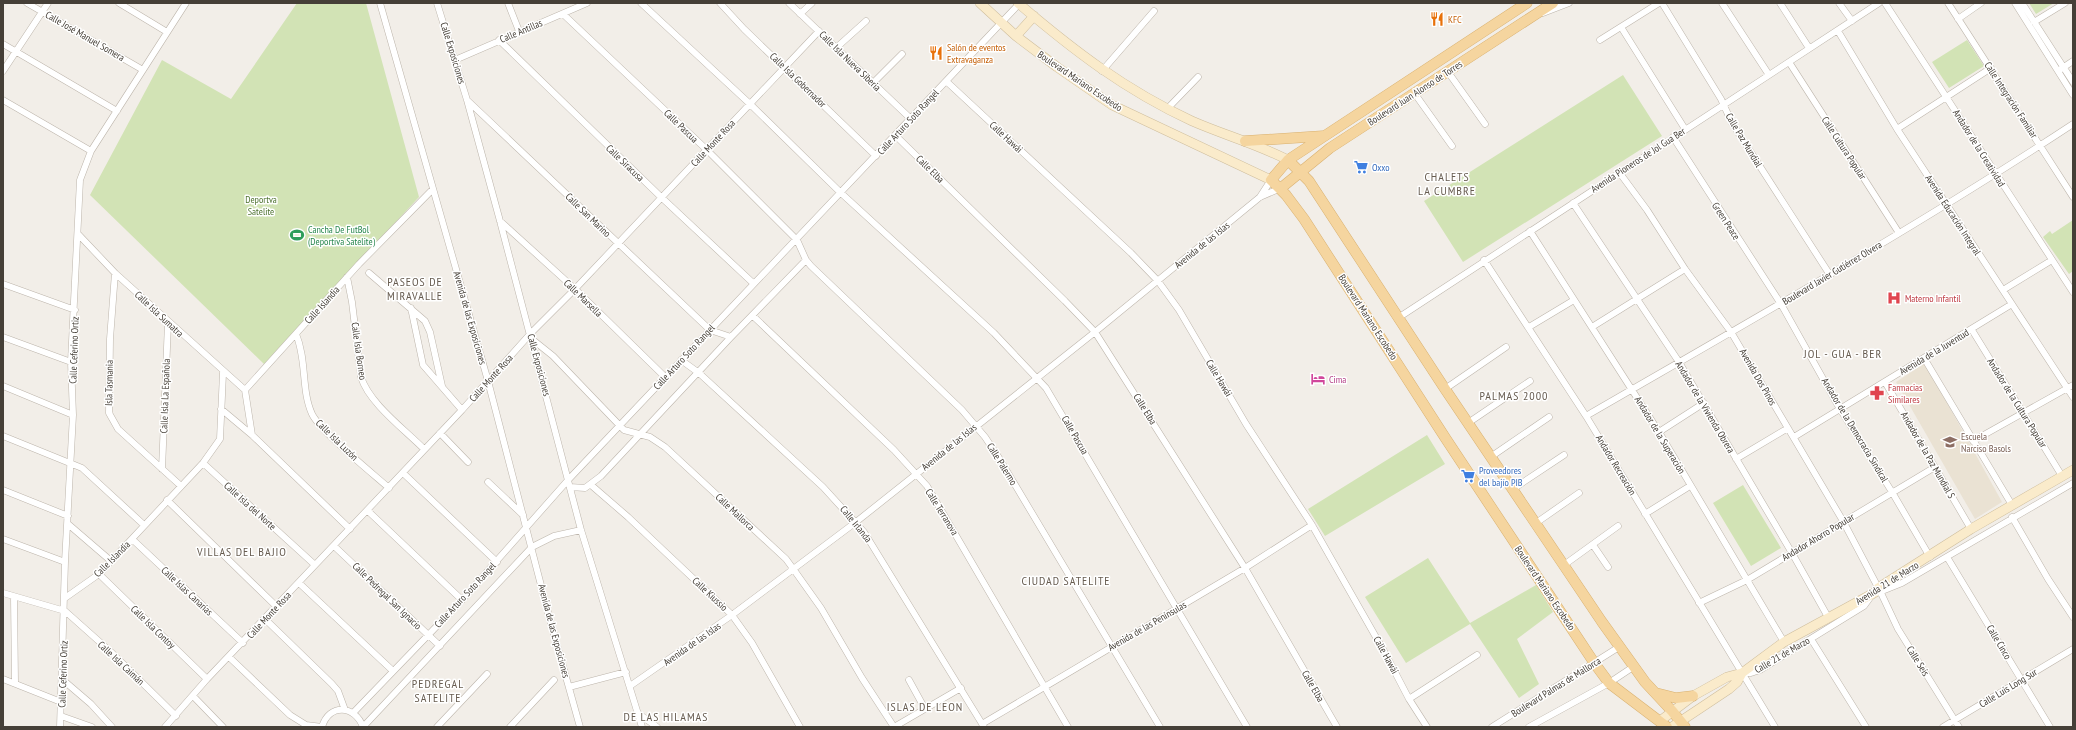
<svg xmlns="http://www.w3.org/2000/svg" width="2076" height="730" viewBox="0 0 2076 730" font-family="'PT Sans Narrow',sans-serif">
  <rect width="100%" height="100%" fill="#f2eee8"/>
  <path fill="#eae2d3" d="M1925 363 2002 502 1975 519 1896 382Z"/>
  <path fill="#d2e3b5" d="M297 3H366L419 197 264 364 90 195 162 60 231 99Z
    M2029 3H2054L2036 14Z
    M1967 40 1984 66 1949 88 1932 62Z
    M1623 75 1662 136 1463 262 1424 201Z
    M2073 220V271L2069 274 2043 237 2050 231 2052 234Z
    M1427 435 1445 464 1325 536 1308 509Z
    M1743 485 1781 548 1751 566 1713 503Z
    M1428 558 1470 623 1536 585 1553 612 1517 639 1539 684 1519 698 1470 624 1406 663 1365 597Z"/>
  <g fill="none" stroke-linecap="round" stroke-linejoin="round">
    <defs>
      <path id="street" d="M27 3 143 70
        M119 3 167 32
        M380 3 488 381 550 620 580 727
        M437 3 467 100 500 221 581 530 642 727
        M508 3 519 31
        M641 3 750 104 841 193 994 333 1046 388 1247 727
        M720 3 744 29 876 156
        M789 3 911 119
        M1662 3 1721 99 1732 123 1830 275
        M1722 3 1769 75
        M1780 3 1809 48
        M1839 3 1852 21
        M1885 3 2073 292
        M1948 3 2073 197
        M2015 3 2073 95
        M2022 3 2073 82
        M1543 13 1569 3
        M563 14 707 150 797 240 806 260 811 266 962 410 985 437 999 458 1160 727
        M800 14 812 3
        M1958 19 1981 3
        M2034 22 2065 3
        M1621 27 1685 129
        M1838 31 1897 129 2073 397
        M499 40 661 197 753 283
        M1600 40 1659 3
        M3 44 117 111
        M836 48 866 21
        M455 60 587 3
        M1789 62 1899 233
        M2061 69 2073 61
        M3 71 48 3
        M1102 71 1154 11
        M1448 72 1485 124
        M946 81 1131 253 1158 281 1179 310 1246 424 1312 525 1385 653 1409 699 1427 727
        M873 83 902 54
        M1415 94 1452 146
        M3 100 91 151
        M468 101 710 330 731 337
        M1168 108 1198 77
        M1897 129 1991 68
        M895 135 1065 301 1095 332 1245 568 1337 727
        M1673 137 1781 304 1840 409 1892 492 1930 557
        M1619 172 1647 210 1685 269 1731 332 1843 521 1881 593 1898 629 1959 727
        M1260 197 1271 180
        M1573 203 1679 362 1792 553 1828 617
        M500 221 575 289 665 377
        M1530 231 1659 432 1784 642
        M78 234 115 273 245 390
        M1484 260 1586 416 1775 727
        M115 273 110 339 109 413 118 429 181 486
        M369 273 425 321 430 332 442 386
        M347 277 352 302 361 377C369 403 404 429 424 449
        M3 284 75 310
        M2003 290 2052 260
        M411 308 423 365 462 410
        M753 316 894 450 927 486 1068 727
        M1398 318 1879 3
        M1529 327 1574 300
        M1592 327 1685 269
        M1972 330 2062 476
        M296 334C307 360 301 390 312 414 320 431 372 473 389 488
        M3 337 71 362
        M533 340 553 356 624 430 650 437 665 447 786 559 794 570 821 608 862 678 894 727
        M1924 358 2012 505
        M681 360 699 373 823 487 864 532 984 727
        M1885 382 1971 529
        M3 386 73 415
        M1445 389 1506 347
        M245 390 359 264 433 189
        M245 390 252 435
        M221 409 252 435 350 529
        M1586 416C1750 321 1915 228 2073 124
        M1468 423 1530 381
        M1659 432 1704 403
        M440 433 468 462
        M3 436 82 468 144 525
        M1794 437 2012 304
        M1973 441 2073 385
        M1492 456 1549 417
        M1736 459 1788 428
        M203 463 315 565
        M162 469 168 323
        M403 473 497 562
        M488 482 523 515
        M591 485 628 517 732 615 752 643 800 727
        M570 487 585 488 601 476 731 337 806 260
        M1513 489 1564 455
        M3 490 68 516
        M167 500 277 607
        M368 511 462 600
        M1645 514 1690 486
        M2012 517 2048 579 2073 617
        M1536 523 1579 493
        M68 524 111 561
        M3 539 65 562
        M132 539 243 643
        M1593 545 1608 567
        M334 546 440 646
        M1947 557 2050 727
        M1564 565 1618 526
        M99 574 207 679
        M299 583 393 671
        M3 593 65 611 111 652 176 716
        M1877 593 1902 583 2073 483
        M14 597 15 683
        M65 598 99 574 203 463 220 439 223 373
        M1699 603 1747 580 1935 467
        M265 619 332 684 338 691 345 710
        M1811 639 1866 727
        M229 657 290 715 306 725 322 727
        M1742 673H1751L1760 670 1864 606 1872 595
        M3 679 61 702
        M63 680 91 704 112 727
        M909 680 925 709
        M630 686 732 615 856 522 1095 332 1260 197 1281 188
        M569 687 626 672
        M193 696 223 727
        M1409 699 1477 655
        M353 713 462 600 569 479 1019 4
        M639 714 657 727
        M61 716 92 727
        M982 724 1245 568 1312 525
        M60 727 65 562 73 415 71 362 80 180 91 151 186 3
        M165 727 207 679 462 410 531 333 575 289 819 31
        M322 727C329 703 355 705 363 727
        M363 727 532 547 554 536 581 530
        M437 727 487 674
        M510 727 554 680
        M894 727 961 688
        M1492 727 1619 647
        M1529 727 1609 683 1633 667
        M1943 727 2073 649"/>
      <path id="secondary" d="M980 3 1016 36 1057 67 1112 105 1271 180
        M1018 3C1073 50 1125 90 1192 121 1224 135 1257 144 1288 160
        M1016 36 1034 16
        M1660 721 1693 696 1727 677 1742 673 1784 642 1874 593 1878 588 1971 529 2073 470
        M1672 727 1729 689 1737 682 1742 673"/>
      <path id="primary" d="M1527 3 1288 160 1271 180 1286 195 1304 219 1446 439 1595 664 1609 683 1667 727
        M1245 141 1323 136
        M1288 160 1309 181 1445 389 1602 622 1645 682 1672 711 1685 727
        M1281 188 1330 148 1553 3
        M1656 693 1676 698 1693 696"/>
    </defs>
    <use href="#street" stroke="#bdb5ab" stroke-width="7"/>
    <use href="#secondary" stroke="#cebd9c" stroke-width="10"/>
    <use href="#primary" stroke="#d9b170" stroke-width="11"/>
    <use href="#street" stroke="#fff" stroke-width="6"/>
    <use href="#secondary" stroke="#faebcb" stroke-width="9"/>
    <use href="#primary" stroke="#f5d59f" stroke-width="10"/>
  </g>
  <defs>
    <symbol id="restaurant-bare" viewBox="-9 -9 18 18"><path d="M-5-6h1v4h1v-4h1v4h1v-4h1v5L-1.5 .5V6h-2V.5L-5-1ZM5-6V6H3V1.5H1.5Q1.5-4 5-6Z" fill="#e8710a" stroke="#fff" stroke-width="2.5" paint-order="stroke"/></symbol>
    <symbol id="supermarket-bare" viewBox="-9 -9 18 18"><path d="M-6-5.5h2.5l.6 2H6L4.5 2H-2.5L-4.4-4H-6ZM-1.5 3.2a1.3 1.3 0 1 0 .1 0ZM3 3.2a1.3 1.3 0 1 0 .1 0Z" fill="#3f7fe0" stroke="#fff" stroke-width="2.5" paint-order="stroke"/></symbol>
    <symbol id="stadium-bare" viewBox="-9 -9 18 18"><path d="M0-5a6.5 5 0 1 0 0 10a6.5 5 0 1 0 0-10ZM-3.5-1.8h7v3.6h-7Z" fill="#2e9e5b" stroke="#fff" stroke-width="2.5" paint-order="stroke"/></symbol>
    <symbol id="hospital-bare" viewBox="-9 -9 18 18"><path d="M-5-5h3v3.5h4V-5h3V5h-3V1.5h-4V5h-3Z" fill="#e0444e" stroke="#fff" stroke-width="2.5" paint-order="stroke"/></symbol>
    <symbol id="hotel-bare" viewBox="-9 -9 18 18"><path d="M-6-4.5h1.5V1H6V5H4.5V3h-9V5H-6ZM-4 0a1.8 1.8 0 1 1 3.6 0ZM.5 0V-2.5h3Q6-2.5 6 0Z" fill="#d1479c" stroke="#fff" stroke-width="2.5" paint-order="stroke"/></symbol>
    <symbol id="pharmacy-bare" viewBox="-9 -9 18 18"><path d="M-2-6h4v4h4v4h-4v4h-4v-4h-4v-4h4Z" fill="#e0444e" stroke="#fff" stroke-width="2.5" paint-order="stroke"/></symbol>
    <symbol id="school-bare" viewBox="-9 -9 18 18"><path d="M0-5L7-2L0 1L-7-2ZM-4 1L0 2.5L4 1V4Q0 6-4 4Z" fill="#8d6e63" stroke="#fff" stroke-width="2.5" paint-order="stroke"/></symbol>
  </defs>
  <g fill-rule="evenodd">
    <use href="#restaurant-bare" x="1427" y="9" width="20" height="20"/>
    <use href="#restaurant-bare" x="926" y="43" width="20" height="20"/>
    <use href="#supermarket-bare" x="1351" y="157" width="20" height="20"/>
    <use href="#stadium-bare" x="287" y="225" width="20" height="20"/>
    <use href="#hospital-bare" x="1884" y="288" width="20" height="20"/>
    <use href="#hotel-bare" x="1308" y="369" width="20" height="20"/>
    <use href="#pharmacy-bare" x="1867" y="383" width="20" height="20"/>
    <use href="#school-bare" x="1940" y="432" width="20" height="20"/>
    <use href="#supermarket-bare" x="1458" y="466" width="20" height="20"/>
  </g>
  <g text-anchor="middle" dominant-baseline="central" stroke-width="3" stroke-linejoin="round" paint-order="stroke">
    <g font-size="10" fill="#c56008" stroke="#fff" text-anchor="start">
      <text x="1448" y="19">KFC</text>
      <text x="947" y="47">Salón de eventos<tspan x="947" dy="12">Extravaganza</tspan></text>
    </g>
    <g font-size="10" fill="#453f37" stroke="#fff">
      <text transform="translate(521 31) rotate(-23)">Calle Antillas</text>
      <text transform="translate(85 36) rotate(30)">Calle José Manuel Somera</text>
      <text transform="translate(453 53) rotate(73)">Calle Exposiciones</text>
      <text transform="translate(850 61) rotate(44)">Calle Isla Nueva Siberia</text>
      <text transform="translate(798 80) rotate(44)">Calle Isla Gobernador</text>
      <text transform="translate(1080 81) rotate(34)">Boulevard Mariano Escobedo</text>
      <text transform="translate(1415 93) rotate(-33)">Boulevard Juan Alonso de Torres</text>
      <text transform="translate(2011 100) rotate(57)">Calle Integración Familiar</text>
      <text transform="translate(908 122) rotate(-47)">Calle Arturo Soto Rangel</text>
      <text transform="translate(681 126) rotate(44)">Calle Pascua</text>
      <text transform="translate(1006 137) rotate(43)">Calle Hawái</text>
      <text transform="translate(1744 140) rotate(59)">Calle Paz Mundial</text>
      <text transform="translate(713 143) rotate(-47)">Calle Monte Rosa</text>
      <text transform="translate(1844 148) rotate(57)">Calle Cultura Popular</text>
      <text transform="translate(1979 148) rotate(58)">Andador de la Creatividad</text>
      <text transform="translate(1638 160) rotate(-33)">Avenida Pioneros de Jol Gua Ber</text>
      <text transform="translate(625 163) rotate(44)">Calle Siracusa</text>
      <text transform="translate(930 169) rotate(44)">Calle Elba</text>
      <text transform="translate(588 215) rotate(44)">Calle San Marino</text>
      <text transform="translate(1953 215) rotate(57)">Avenida Educación Integral</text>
      <text transform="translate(1726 221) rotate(57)">Green Peace</text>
      <text transform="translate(1202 245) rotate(-39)">Avenida de las Islas</text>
      <text transform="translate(1832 273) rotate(-31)">Boulevard Javier Gutiérrez Olvera</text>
      <text transform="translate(583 298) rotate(44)">Calle Marsella</text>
      <text transform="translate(322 305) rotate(-48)">Calle Islandia</text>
      <text transform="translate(159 314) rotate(43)">Calle Isla Sumatra</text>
      <text transform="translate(1368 317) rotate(57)">Boulevard Mariano Escobedo</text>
      <text transform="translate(470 318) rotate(74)">Avenida de las Exposiciones</text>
      <text transform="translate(74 350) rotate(-88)">Calle Ceferino Ortiz</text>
      <text transform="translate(359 351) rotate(82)">Calle Isla Borneo</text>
      <text transform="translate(1934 352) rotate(-31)">Avenida de la Juventud</text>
      <text transform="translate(684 357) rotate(-47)">Calle Arturo Soto Rangel</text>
      <text transform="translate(539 365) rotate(75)">Calle Exposiciones</text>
      <text transform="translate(1758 377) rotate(60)">Avenida Dos Pinos</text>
      <text transform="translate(491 378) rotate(-48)">Calle Monte Rosa</text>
      <text transform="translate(1219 378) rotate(59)">Calle Hawái</text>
      <text transform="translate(109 383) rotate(-89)">Isla Tasmania</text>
      <text transform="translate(165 396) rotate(-88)">Calle Isla La Española</text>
      <text transform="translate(2017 403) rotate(58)">Andador de la Cultura Popular</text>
      <text transform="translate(1705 407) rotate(59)">Andador de la Vivienda Obrera</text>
      <text transform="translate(1145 409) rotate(58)">Calle Elba</text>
      <text transform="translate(1855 430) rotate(59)">Andador de la Democracia Sindical</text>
      <text transform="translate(1075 435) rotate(60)">Calle Pascua</text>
      <text transform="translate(1660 435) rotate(59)">Andador de la Superación</text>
      <text transform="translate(337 440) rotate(44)">Calle Isla Luzón</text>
      <text transform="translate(949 447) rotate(-39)">Avenida de las Islas</text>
      <text transform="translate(1928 455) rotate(60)">Andador de la Paz Mundial S</text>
      <text transform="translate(1002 464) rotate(58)">Calle Palermo</text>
      <text transform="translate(1616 465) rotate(59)">Andador Recreación</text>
      <text transform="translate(250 506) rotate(42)">Calle Isla del Norte</text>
      <text transform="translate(735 512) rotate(43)">Calle Mallorca</text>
      <text transform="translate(942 512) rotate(58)">Calle Terranova</text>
      <text transform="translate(856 524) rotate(51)">Calle Irlanda</text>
      <text transform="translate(1818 537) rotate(-31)">Andador Ahorro Popular</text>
      <text transform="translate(112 559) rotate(-45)">Calle Islandia</text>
      <text transform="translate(1887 583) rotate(-32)">Avenida 21 de Marzo</text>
      <text transform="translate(1545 588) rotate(56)">Boulevard Mariano Escobedo</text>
      <text transform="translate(187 591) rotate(43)">Calle Islas Canarias</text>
      <text transform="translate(710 594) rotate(43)">Calle Kiussio</text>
      <text transform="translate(465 595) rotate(-47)">Calle Arturo Soto Rangel</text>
      <text transform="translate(387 596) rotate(44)">Calle Pedregal San Ignacio</text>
      <text transform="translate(269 615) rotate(-47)">Calle Monte Rosa</text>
      <text transform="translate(1147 626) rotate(-30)">Avenida de las Penínsulas</text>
      <text transform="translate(153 627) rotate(44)">Calle Isla Contoy</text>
      <text transform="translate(554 631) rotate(75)">Avenida de las Exposiciones</text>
      <text transform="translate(1999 642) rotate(59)">Calle Cinco</text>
      <text transform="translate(692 644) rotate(-35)">Avenida de las Islas</text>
      <text transform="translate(1386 655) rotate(61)">Calle Hawái</text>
      <text transform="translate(1782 655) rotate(-30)">Calle 21 de Marzo</text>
      <text transform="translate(1918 661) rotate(58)">Calle Seis</text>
      <text transform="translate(121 663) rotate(43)">Calle Isla Caimán</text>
      <text transform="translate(63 674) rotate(-88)">Calle Ceferino Ortiz</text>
      <text transform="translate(1313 686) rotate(60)">Calle Elba</text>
      <text transform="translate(1556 687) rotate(-32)">Boulevard Palmas de Mallorca</text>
      <text transform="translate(2008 688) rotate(-31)">Calle Luis Long Sur</text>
    </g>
    <g font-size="10" fill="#366cbe" stroke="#fff" text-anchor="start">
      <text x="1372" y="167">Oxxo</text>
      <text x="1479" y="470">Proveedores<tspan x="1479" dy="12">del bajío PIB</tspan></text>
    </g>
    <g font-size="10" fill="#4e7230" stroke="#fff">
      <text x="261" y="199">Deportva<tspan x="261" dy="12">Satelite</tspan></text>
    </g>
    <g font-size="10" fill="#27864d" stroke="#fff" text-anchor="start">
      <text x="308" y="229">Cancha De FutBol<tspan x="308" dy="12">(Deportiva Satelite)</tspan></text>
    </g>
    <g font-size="10" fill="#be3a42" stroke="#fff" text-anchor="start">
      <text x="1905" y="298">Materno Infantil</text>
      <text x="1888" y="387">Farmacias<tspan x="1888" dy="12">Similares</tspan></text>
    </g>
    <g font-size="10" fill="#b23c85" stroke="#fff" text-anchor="start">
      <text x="1329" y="379">Cima</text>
    </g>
    <g font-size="10" fill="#785e54" stroke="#fff" text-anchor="start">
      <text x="1961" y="436">Escuela<tspan x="1961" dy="12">Narciso Basols</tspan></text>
    </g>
    <g font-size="12" letter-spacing="1" fill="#675c50" stroke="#fff">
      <text x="1447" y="176">CHALETS<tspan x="1447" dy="14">LA CUMBRE</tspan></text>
      <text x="415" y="281">PASEOS DE<tspan x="415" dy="14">MIRAVALLE</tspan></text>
      <text x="1843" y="353">JOL - GUA - BER</text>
      <text x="1514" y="395">PALMAS 2000</text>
      <text x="242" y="551">VILLAS DEL BAJIO</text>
      <text x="1066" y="580">CIUDAD SATELITE</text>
      <text x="438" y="683">PEDREGAL<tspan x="438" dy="14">SATELITE</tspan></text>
      <text x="925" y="706">ISLAS DE LEON</text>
      <text x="666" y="716">DE LAS HILAMAS</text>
    </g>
  </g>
  <rect width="2076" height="730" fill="none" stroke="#453f37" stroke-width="8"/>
</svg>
